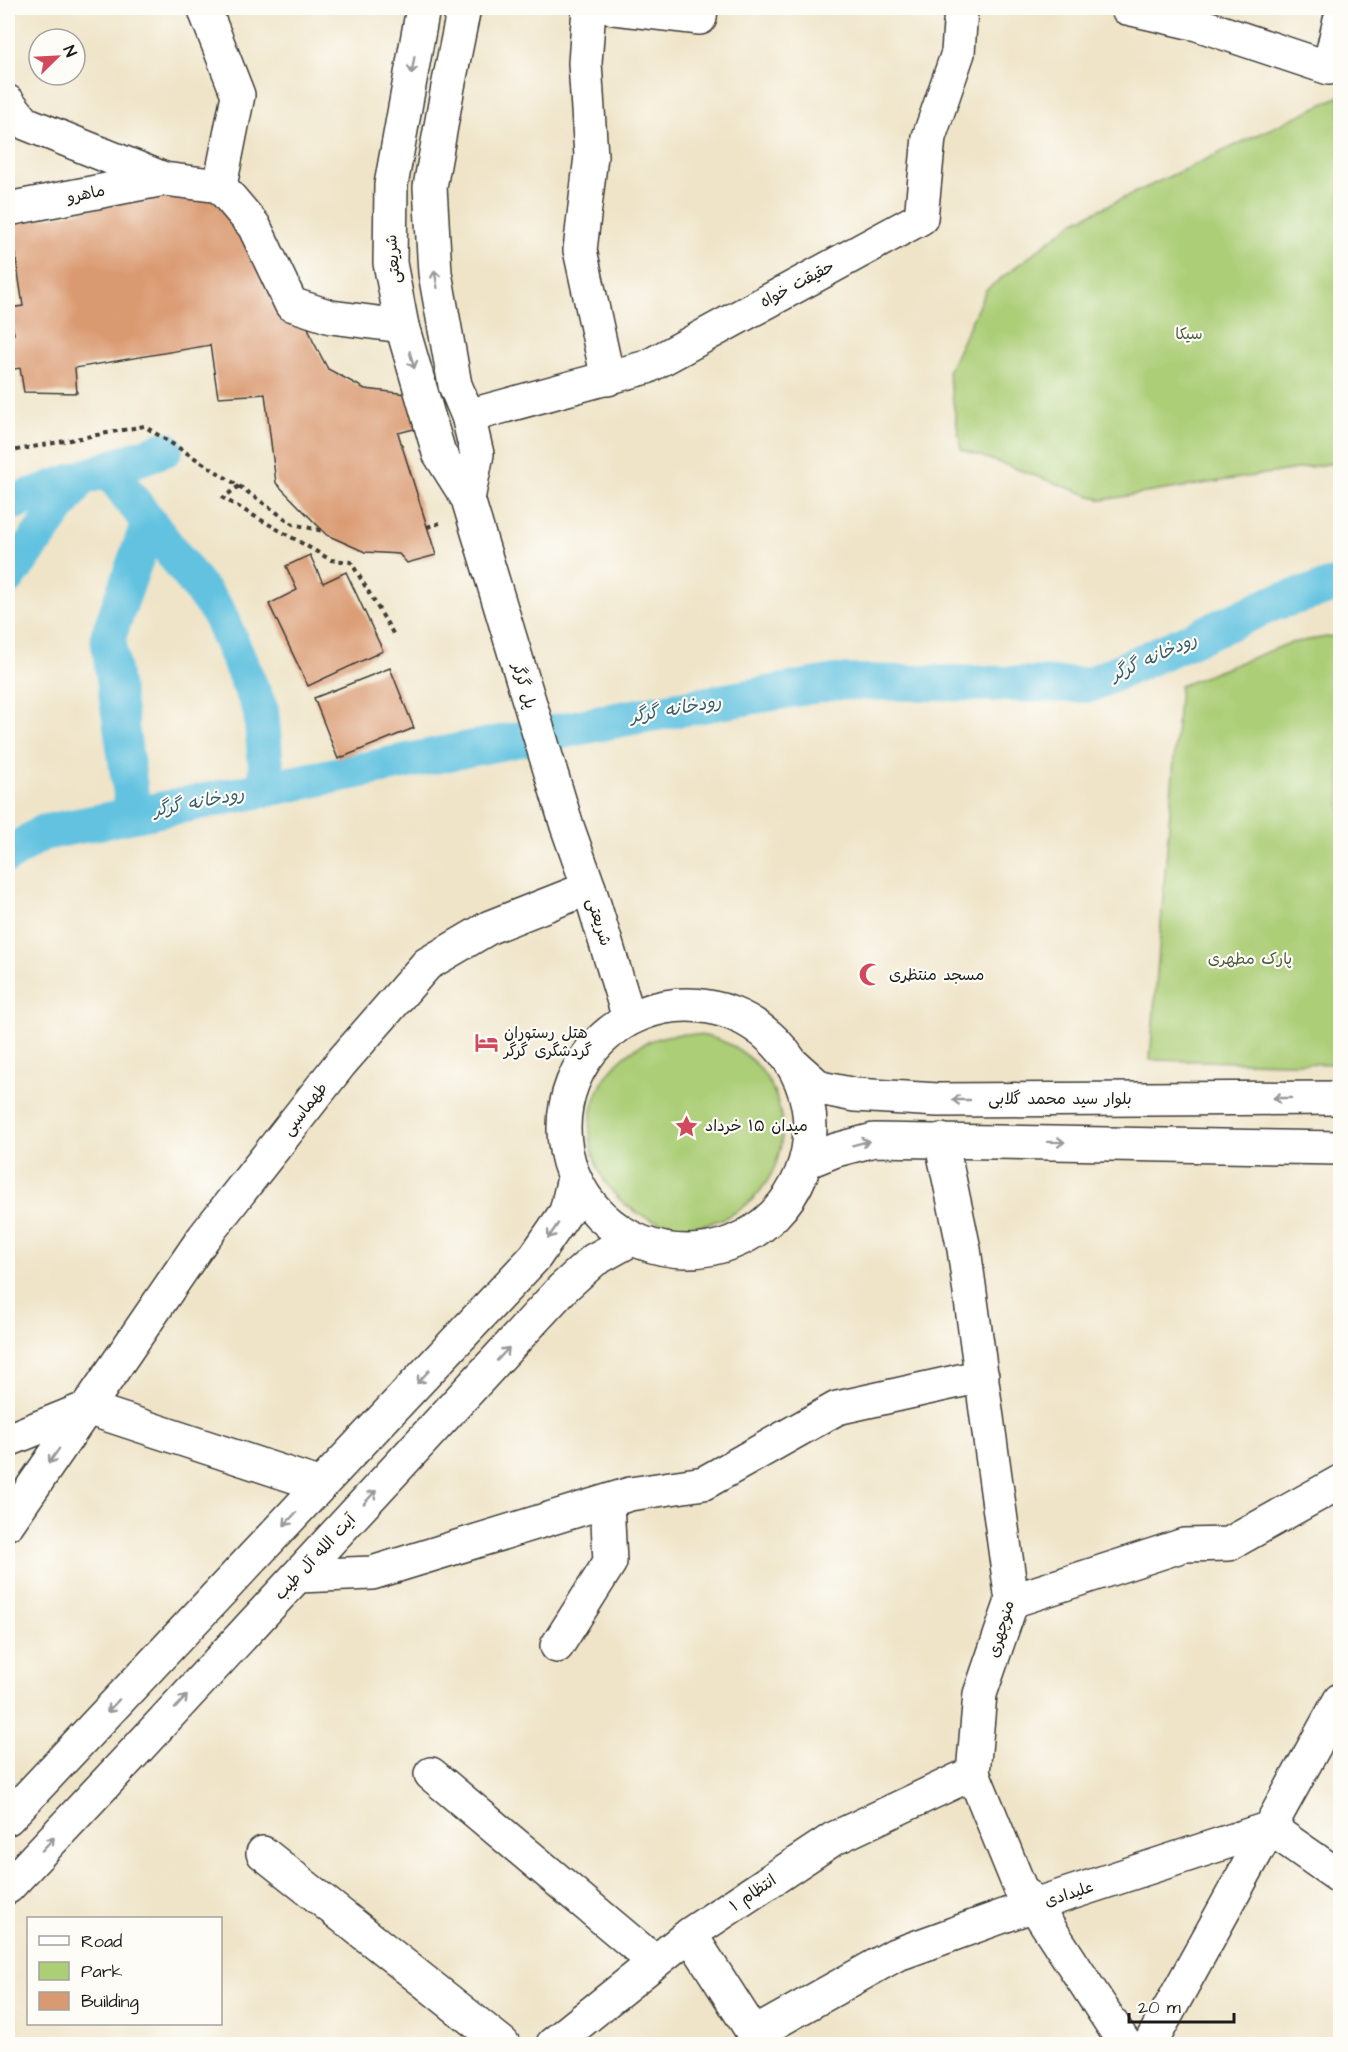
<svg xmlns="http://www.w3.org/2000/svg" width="1348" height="2052" viewBox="0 0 1348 2052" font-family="'Architects Daughter','Playpen Sans Arabic',sans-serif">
  <rect width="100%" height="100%" fill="#fdfcf7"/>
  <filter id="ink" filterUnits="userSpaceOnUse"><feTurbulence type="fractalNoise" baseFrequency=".0167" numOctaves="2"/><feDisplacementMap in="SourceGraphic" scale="12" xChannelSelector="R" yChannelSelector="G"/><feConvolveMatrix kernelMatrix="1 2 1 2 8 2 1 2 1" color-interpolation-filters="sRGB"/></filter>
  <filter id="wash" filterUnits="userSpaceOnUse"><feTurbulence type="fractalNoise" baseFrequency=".008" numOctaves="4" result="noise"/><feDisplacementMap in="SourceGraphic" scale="24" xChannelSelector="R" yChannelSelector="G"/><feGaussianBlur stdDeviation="1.35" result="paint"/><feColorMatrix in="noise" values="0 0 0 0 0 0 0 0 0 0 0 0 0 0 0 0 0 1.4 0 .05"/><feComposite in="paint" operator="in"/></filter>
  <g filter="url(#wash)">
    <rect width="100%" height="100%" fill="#efe4c8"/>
    <path fill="#acce77" stroke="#64754a" stroke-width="1.5" d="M1340 96V462L1102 500 961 449 948 372 986 290 1075 221Z
      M1340 635V1064L1150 1060 1180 686 1290 643Z
      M590 1130a96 96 0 1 1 192 0a96 96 0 1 1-192 0Z"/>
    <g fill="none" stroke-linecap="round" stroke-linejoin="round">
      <path stroke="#62c2e0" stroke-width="36" d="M108 469 218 612 261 711 268 789
        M8 504 165 449
        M8 578 80 479
        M134 815 108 637 149 522
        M8 855 42 833 627 718 836 682 1089 685 1274 603 1340 584"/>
    </g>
    <g id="blocks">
      <path fill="#da9a71" d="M177 191 212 195 248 241 290 322 305 319 313 341 328 369 365 389 407 394 422 427 398 433 436 555 407 563 399 554 365 552 327 535 276 483 265 394 218 397 210 345 75 368 77 393 24 392 20 368 8 370V335L14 334 9 308 23 306 11 225Z
        M310 555 323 583 346 572 383 651 308 686 269 604 297 590 286 566Z
        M390 668 414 728 338 759 314 698Z"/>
    </g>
  </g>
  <g filter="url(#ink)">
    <use href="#blocks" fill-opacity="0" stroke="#3c3a36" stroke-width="1.5"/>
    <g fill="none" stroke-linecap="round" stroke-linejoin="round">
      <defs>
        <path id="minor" d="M589 8 585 63 591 156 580 250 608 379
          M614 8 700 18 701 8
          M1127 8 1197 24 1329 68 1340 20
          M206 13 238 95 220 186
          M8 102 25 123 164 179 220 186 254 226 291 304 331 317 402 326
          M8 209 164 179
          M468 416 647 367 921 218 929 137 958 53 961 8
          M941 1140 964 1249 1012 1601 980 1694 973 1773 1020 1888 1034 1905 1125 2044
          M8 1440 87 1408 204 1237 340 1064 427 964 490 927 589 888
          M8 1523 87 1408 321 1485
          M298 1576 372 1573 630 1494 704 1483 837 1408 982 1376
          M1012 1601 1184 1545 1229 1544 1340 1482
          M557 1646 610 1562 607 1502
          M431 1774 655 1962
          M1270 1828 1340 1877
          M263 1853 503 2044
          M690 1934 754 2034
          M553 2044 690 1934 833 1839 973 1773
          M752 2044 754 2034 895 1955 1034 1905 1270 1828
          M1150 2044 1340 1700"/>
        <path id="major" d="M423 8 391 185 390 263 402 326 439 453 468 499 567 826 589 888 629 1018
          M464 8 448 87 430 187 435 273 455 385 468 416 477 454 468 499
          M564 1128a123 123 0 1 1 246 0a123 123 0 1 1-246 0Z
          M794 1065 820 1088 855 1095 938 1100 1340 1098
          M806 1162 836 1150 874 1140 1340 1148
          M8 1818 535 1257 566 1212 574 1178
          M8 1887 132 1755 563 1288 594 1260 632 1239"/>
      </defs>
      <use href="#minor" stroke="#3c3a36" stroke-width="36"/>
      <use href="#major" stroke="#3c3a36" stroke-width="36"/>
      <path stroke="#3c3a36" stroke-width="4" stroke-dasharray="4.5 4.5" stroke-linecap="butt" d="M8 455 17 450 144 426 239 486 293 524 323 531
        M239 486 223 498 331 560 351 562 394 635
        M427 527 440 523"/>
      <use href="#minor" stroke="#fff" stroke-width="33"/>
      <use href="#major" stroke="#fff" stroke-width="33"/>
    </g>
    <defs><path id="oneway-shaft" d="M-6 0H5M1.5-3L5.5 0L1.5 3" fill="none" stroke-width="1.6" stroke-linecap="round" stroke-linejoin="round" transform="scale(1.5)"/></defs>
    <g stroke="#999">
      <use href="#oneway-shaft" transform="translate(413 65) rotate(100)"/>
      <use href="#oneway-shaft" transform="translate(436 279) rotate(-99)"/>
      <use href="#oneway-shaft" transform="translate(412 360) rotate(74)"/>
      <use href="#oneway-shaft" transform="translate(1282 1098) rotate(180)"/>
      <use href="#oneway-shaft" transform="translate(961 1100) rotate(180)"/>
      <use href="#oneway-shaft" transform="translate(1056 1142) rotate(1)"/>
      <use href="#oneway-shaft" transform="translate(861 1143) rotate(-15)"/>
      <use href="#oneway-shaft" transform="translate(553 1231) rotate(124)"/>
      <use href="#oneway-shaft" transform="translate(503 1354) rotate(-47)"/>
      <use href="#oneway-shaft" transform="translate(423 1377) rotate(133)"/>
      <use href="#oneway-shaft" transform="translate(54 1456) rotate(125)"/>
      <use href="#oneway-shaft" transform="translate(370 1497) rotate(-47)"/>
      <use href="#oneway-shaft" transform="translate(290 1519) rotate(133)"/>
      <use href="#oneway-shaft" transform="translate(181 1702) rotate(-47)"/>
      <use href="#oneway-shaft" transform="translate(113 1706) rotate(133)"/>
      <use href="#oneway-shaft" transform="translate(48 1844) rotate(-47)"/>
    </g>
  </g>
  <defs>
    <symbol id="mosque-bare" viewBox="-9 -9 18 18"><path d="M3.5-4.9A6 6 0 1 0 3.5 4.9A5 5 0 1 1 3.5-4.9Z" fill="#d1495b" stroke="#fdfcf7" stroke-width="2.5" paint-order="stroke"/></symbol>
    <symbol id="hotel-bare" viewBox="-9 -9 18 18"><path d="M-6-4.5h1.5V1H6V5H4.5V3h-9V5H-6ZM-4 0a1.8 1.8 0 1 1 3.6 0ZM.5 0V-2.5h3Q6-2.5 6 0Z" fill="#d1495b" stroke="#fdfcf7" stroke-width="2.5" paint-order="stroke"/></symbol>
    <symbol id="sight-bare" viewBox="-9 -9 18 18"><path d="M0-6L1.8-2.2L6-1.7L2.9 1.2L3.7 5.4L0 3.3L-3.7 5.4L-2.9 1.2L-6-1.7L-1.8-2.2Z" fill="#d1495b" stroke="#fdfcf7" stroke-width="2.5" paint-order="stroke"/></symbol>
  </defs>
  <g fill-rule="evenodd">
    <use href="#mosque-bare" x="854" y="958" width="33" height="33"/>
    <use href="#hotel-bare" x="470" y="1026" width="33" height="33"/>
    <use href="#sight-bare" x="670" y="1110" width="33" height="33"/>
  </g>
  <g text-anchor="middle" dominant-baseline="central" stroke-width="4.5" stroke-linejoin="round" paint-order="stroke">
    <g font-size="16" fill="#1c1c1c" stroke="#fdfcf7">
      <text transform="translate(86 194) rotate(-11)">ماهرو</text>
      <text transform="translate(393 259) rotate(-95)">شریعتی</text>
      <text transform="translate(797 284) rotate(-28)">حقیقت خواه</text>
      <text transform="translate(524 686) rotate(73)">پل گرگر</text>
      <text transform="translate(599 922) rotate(73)">شریعتی</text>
      <text x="1060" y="1099">بلوار سید محمد گلابی</text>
      <text transform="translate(305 1109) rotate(-52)">طهماسبی</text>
      <text transform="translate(315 1557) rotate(-47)">آیت الله آل طیب</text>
      <text transform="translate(1001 1629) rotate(-74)">منوچهری</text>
      <text transform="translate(753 1893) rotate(-34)">انتظام ۱</text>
      <text transform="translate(1069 1894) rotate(-18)">علیدادی</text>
    </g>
    <g font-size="16" fill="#4e5a3c" stroke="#fdfcf7">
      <text x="1189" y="334">سیکا</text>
      <text x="1250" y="959">پارک مطهری</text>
    </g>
    <g font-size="16" fill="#1c1c1c" stroke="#fdfcf7" text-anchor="start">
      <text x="889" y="975">مسجد منتظری</text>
      <text x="504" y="1033">هتل رستوران<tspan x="504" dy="18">گردشگری گرگر</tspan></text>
      <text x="705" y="1126">میدان ۱۵ خرداد</text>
    </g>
    <g font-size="18" font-style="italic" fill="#385e6a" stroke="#fdfcf7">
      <text transform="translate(1154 657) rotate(-24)">رودخانه گرگر</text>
      <text transform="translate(676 709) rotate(-10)">رودخانه گرگر</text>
      <text transform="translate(199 802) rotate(-11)">رودخانه گرگر</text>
    </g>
  </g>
  <rect width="1348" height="2052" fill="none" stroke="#fdfcf7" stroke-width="30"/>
  <rect x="27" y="1917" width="195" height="108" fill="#fdfcf7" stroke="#a3a29f" stroke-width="1.5"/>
  <rect x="39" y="1936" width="30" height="9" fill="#ffffff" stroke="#a3a29f" stroke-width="1.5"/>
  <text x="81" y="1947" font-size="18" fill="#1c1c1c">Road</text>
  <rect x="39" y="1962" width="30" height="18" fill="#acce77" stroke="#a3a29f" stroke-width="1.5"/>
  <text x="81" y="1977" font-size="18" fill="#1c1c1c">Park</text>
  <rect x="39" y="1992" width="30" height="18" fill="#da9a71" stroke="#a3a29f" stroke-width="1.5"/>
  <text x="81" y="2007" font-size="18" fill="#1c1c1c">Building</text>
  <g transform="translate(57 57) rotate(66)"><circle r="28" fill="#fdfcf7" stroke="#a3a29f" stroke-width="1.5"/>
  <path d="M0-4.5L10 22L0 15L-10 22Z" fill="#d1495b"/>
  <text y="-9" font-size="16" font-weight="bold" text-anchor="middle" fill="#1c1c1c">N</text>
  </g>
  <path d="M1129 2013v9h105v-9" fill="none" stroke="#1c1c1c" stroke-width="3"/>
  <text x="1138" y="2013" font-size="18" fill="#1c1c1c" stroke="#fdfcf7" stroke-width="4.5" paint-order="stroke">20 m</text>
</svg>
